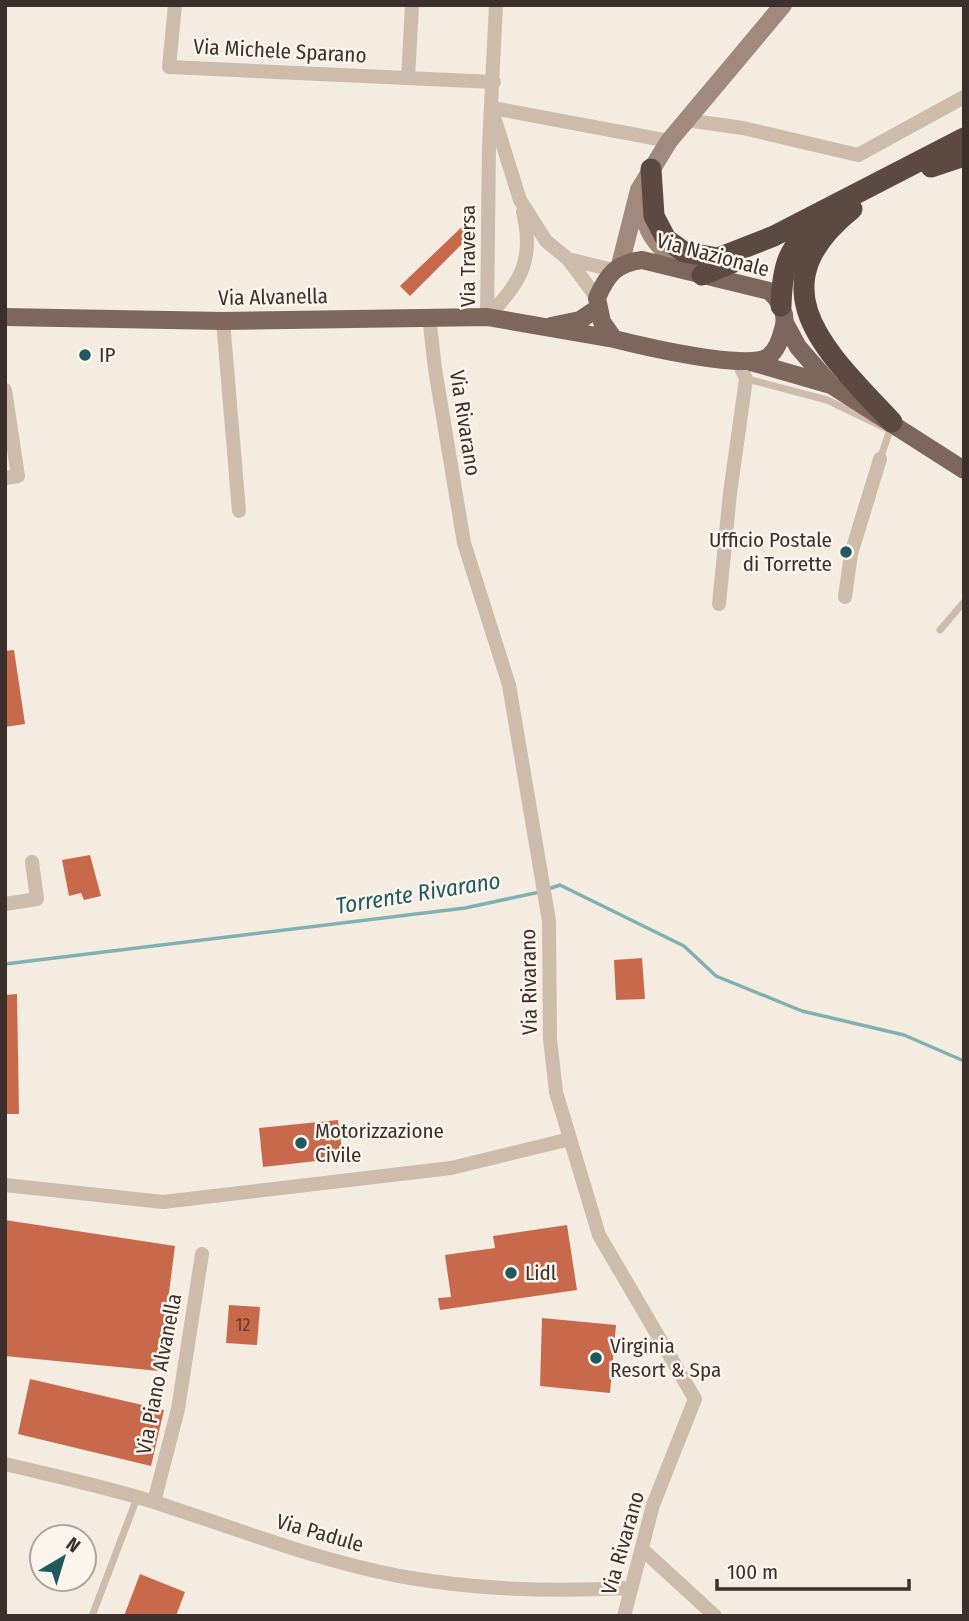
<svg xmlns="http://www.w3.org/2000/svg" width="969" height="1621" viewBox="0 0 969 1621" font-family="'Fira Sans Condensed',sans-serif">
  <rect width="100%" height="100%" fill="#f4ebe1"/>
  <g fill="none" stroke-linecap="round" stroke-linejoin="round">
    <path stroke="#7fb0b2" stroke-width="3.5" d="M548 889 560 885 684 946 716 976 802 1011 904 1035 964 1061
      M5 964 465 908 540 892"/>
  </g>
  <path fill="#c8694b" d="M466 223 475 231 410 296 400 286Z
    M14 650 25 724 5 727V651Z
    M90 855 101 896 84 900 81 893 69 896 62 860Z
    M642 958 645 999 616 1000 614 960Z
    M17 994 19 1114H5V995Z
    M338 1120 343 1158 263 1167 259 1128Z
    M5 1220 175 1246 159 1371 5 1356Z
    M567 1225 577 1290 440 1310 438 1298 451 1297 445 1255 495 1248 493 1236Z
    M229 1305 260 1307 257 1345 226 1343Z
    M542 1318 616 1325 610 1393 540 1386Z
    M30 1379 164 1410 151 1466 18 1434Z
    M140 1574 185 1592 176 1616H124Z"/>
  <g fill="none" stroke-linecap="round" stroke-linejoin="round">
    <path stroke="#cdbbac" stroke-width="7" d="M747 379 827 400 896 433
      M880 459 890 430
      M940 630 964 602
      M92 1616 137 1498"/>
    <path stroke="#cdbbac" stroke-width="14" d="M175 5 169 67 494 82
      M408 78 412 5
      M493 108 669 141
      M495 120 520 200 546 241 568 259 597 298
      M686 120 743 128 858 155 964 97
      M568 259 613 270
      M429 316 435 369 464 543 509 685 549 921 550 1039 556 1092 599 1235 695 1399 653 1505 624 1616
      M487 317 489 145 496 5
      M487 317C520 284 535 260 523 212
      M223 321 239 511
      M5 390 18 476 5 478
      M845 597 851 554 880 459
      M719 604 730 493 746 379 739 363
      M5 904 37 899 32 862
      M5 1185 163 1202 451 1168 570 1139
      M5 1464C55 1476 106 1487 154 1502 235 1528 315 1560 399 1576 475 1590 554 1592 631 1588
      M154 1502 178 1409 202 1254
      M642 1549 715 1616"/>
    <path stroke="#a18a7d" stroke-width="18" d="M644 199C641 235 663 252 690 271
      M620 265 639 190 669 141 783 5"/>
    <path stroke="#7d675c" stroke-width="18" d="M642 260 769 291C780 300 788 315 783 329 780 340 777 350 768 357 747 371 642 346 614 339L602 322 597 298C607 275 616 263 642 260Z
      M5 317 223 321 487 317 614 339
      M785 323 798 347 831 385
      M551 326 580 320 598 308
      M751 362 831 385 964 470"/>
    <path stroke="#5c4a42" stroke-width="21" d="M931 167 964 156
      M651 169 654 216 666 239 684 252 718 258 774 236 964 138
      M852 209C752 289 829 354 892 422
      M702 275 734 262
      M781 306C782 269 787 243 821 223"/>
  </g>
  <g fill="#1f5a5e" stroke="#fbf5ee" stroke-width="2.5">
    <circle cx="85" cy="355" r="7"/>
    <circle cx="846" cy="552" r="7"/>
    <circle cx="301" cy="1143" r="7"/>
    <circle cx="511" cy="1273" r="7"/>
    <circle cx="596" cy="1358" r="7"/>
  </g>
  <g text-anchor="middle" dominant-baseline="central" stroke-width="5" stroke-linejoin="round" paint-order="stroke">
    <g font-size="18" fill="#5e3e33">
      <text x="243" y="1325">12</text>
    </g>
    <g font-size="21" fill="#3b302b" stroke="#fbf5ee">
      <text transform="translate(280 51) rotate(3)">Via Michele Sparano</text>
      <text transform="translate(713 255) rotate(15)">Via Nazionale</text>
      <text transform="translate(468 256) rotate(-90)">Via Traversa</text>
      <text transform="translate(273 297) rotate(-1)">Via Alvanella</text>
      <text transform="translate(465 423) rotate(81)">Via Rivarano</text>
      <text transform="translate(529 982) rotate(-91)">Via Rivarano</text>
      <text transform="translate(159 1374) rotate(-79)">Via Piano Alvanella</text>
      <text transform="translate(320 1533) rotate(16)">Via Padule</text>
      <text transform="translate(623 1543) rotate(-74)">Via Rivarano</text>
    </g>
    <g font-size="21" fill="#3b302b" stroke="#fbf5ee" text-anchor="start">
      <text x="99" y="355">IP</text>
      <text x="832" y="540" text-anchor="end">Ufficio Postale<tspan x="832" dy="24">di Torrette</tspan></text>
      <text x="315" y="1131">Motorizzazione<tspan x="315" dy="24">Civile</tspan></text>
      <text x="525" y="1273">Lidl</text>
      <text x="610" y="1346">Virginia<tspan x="610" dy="24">Resort &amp; Spa</tspan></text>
    </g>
    <g font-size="23" font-style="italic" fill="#1f5a5e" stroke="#fbf5ee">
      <text transform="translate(418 893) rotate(-9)">Torrente Rivarano</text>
    </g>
  </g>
  <rect width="969" height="1621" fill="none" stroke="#3b302b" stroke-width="14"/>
  <g transform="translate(63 1558) rotate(38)"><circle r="33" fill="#fbf5ee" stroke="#aea6a0" stroke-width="2"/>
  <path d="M0-5L12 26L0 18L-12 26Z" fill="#1f5a5e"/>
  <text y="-10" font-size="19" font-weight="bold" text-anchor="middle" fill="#3b302b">N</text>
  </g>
  <path d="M717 1579v10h192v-10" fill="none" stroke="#3b302b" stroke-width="3.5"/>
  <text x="727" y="1579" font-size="21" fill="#3b302b" stroke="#fbf5ee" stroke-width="5" paint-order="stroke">100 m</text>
</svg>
